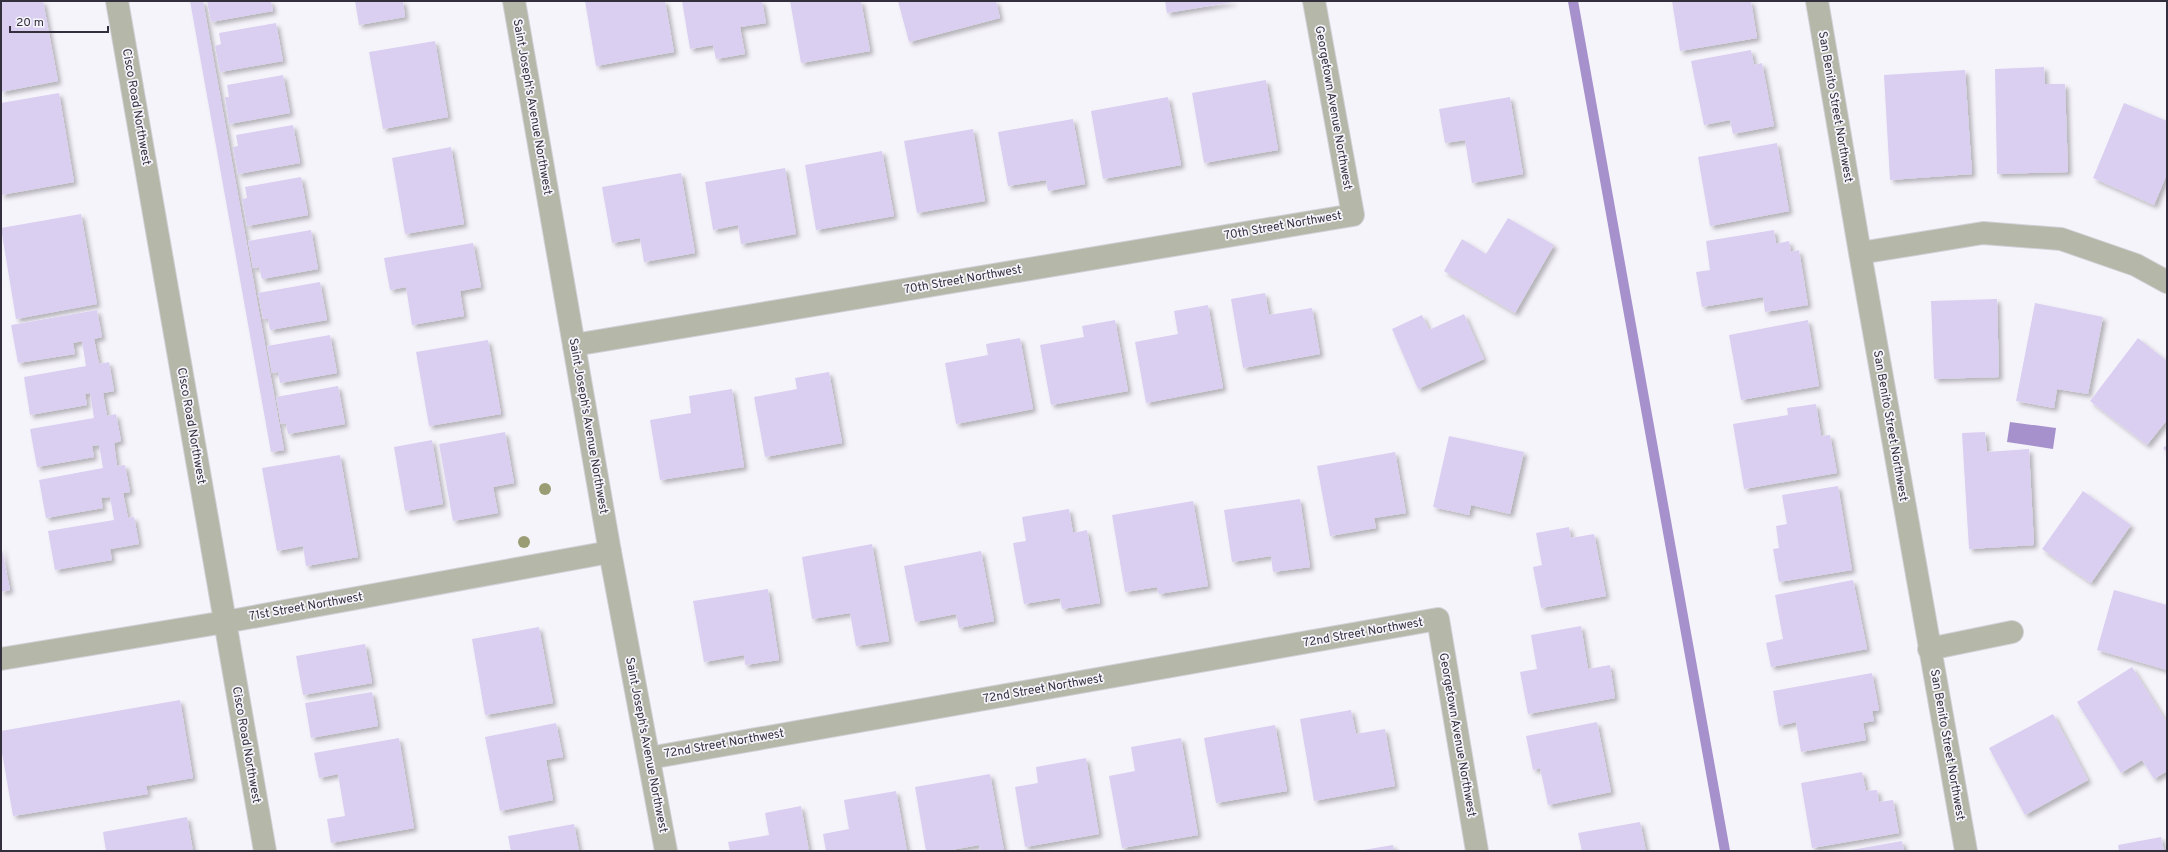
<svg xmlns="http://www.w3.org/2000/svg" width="2168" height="852" viewBox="0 0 2168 852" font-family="Overpass,sans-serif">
  <defs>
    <filter id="shadow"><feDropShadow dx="3.5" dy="3.5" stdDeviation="2" flood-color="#0004"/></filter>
  </defs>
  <rect width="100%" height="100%" fill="#f6f4fb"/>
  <path fill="#a691cc" d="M2010 422 2056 428 2053 449 2007 442Z"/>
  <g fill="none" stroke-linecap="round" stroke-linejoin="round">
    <path stroke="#a691cc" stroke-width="10" d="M1573 1 1725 851"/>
  </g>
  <path fill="#dacff1" filter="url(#shadow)" d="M1 1H43L58 81 1 92Z
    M190 1H203L284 450 271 452Z
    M207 1H271L273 11 211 22Z
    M355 1H403L405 17 359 25Z
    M585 1H665L674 52 596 66Z
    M682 1H762L766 23 740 27 745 54 716 59 713 45 690 49Z
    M790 1H861L870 51 801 63Z
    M898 1H996L1000 18 909 42Z
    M1165 1H1233V2L1167 13Z
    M1672 1H1751L1757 38 1680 51Z
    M276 23 283 61 220 72 215 46 221 44 219 33Z
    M435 41 448 117 383 129 369 52Z
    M1751 50 1754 65 1762 63 1774 126 1733 134 1730 120 1704 125 1691 61Z
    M2044 67 2045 84H2065L2068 172 1997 174 1995 69Z
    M1965 70 1972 174 1890 180 1884 75Z
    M283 75 290 113 229 124 225 97H229L227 85Z
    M1266 80 1278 150 1204 163 1192 93Z
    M59 93 74 182 1 195V103Z
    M1168 97 1181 165 1103 179 1091 111Z
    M1510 97 1523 174 1472 183 1465 140 1445 143 1439 109Z
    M2124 103 2167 121V174L2154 205 2093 178Z
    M1073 119 1085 184 1048 191 1046 180 1008 186 998 132Z
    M293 125 300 163 238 174 233 147 238 146 236 135Z
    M973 129 985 201 917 213 904 141Z
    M1777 143 1789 211 1710 226 1698 157Z
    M451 147 464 224 405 234 392 158Z
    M882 151 894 216 816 230 805 165Z
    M785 168 796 234 741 244 738 225 713 230 705 182Z
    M681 173 695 253 644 262 640 238 612 243 602 187Z
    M301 177 308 215 247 226 242 199 247 198 245 187Z
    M81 214 97 304 16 319 1 228Z
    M1508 218 1554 245 1515 313 1444 271 1462 239 1486 254Z
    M311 230 318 269 262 279 259 267 253 268 248 241Z
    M1774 230 1776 244 1789 241 1791 252 1799 250 1808 305 1765 312 1763 297 1702 307 1696 272 1710 270 1706 241Z
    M473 243 481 287 460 291 464 316 412 325 406 287 390 290 384 258Z
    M320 282 327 320 270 330 268 319H263L258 293Z
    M1265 293 1269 315 1312 308 1320 354 1243 368 1231 299Z
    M1997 299 1999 377 1934 379 1931 301Z
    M2035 303 2103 317 2088 394 2057 389 2054 408 2016 401Z
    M1208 305 1223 388 1146 403 1135 342 1178 334 1174 311Z
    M97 310 102 337 94 339 99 364 109 362 114 391 103 393 107 416 116 414 121 441 114 443 117 466 125 465 130 492 123 493 128 518 134 517 139 544 110 549 112 560 55 570 48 531 114 520 110 497 101 498 103 508 46 518 39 480 103 468 99 445 92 446 94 457 37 467 30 429 94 418 90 393 85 394 87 405 30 415 24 377 86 366 82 341 73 343 75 354 18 363 11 325Z
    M1464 314 1484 359 1418 389 1392 329 1422 315 1429 330Z
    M1115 320 1128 391 1051 405 1040 345 1084 337 1082 326Z
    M1808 320 1819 386 1741 400 1729 335Z
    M330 335 337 373 280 383 278 372 272 373 267 346Z
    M1020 338 1033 409 956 424 945 363 988 355 986 344Z
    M2138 338 2167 361V420L2147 445 2090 401Z
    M488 340 501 414 429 426 416 352Z
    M829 372 842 443 765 457 754 397 797 389 795 378Z
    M338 386 345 424 288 434 286 423 281 424 276 397Z
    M732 389 744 467 660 480 650 420 691 413 689 396Z
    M1816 404 1821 436 1830 435 1837 473 1744 489 1733 424 1788 415 1787 408Z
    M505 432 514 483 493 487 498 513 453 521 439 444Z
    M1985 432 1987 452 2029 449 2034 545 1969 549 1962 433Z
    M1449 436 1524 452 1510 514 1471 505 1469 515 1433 507Z
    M432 440 443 504 405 511 394 447Z
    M2167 445V453L2163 448Z
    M1395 452 1406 513 1374 518 1376 528 1330 536 1317 466Z
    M340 455 358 557 306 566 303 546 277 551 262 468Z
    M1838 486 1852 570 1779 582 1773 549 1779 548 1776 526 1787 524 1782 495Z
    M2083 491 2131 525 2091 583 2042 549Z
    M1300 499 1310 567 1273 572 1271 556 1232 562 1224 510Z
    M1193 501 1208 586 1159 594 1157 587 1125 592 1112 515Z
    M1069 509 1073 533 1087 530 1100 603 1062 609 1060 598 1024 604 1013 543 1026 541 1022 517Z
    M1569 527 1571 538 1594 534 1606 596 1541 608 1533 567 1542 565 1536 533Z
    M872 544 889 641 856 646 850 613 812 619 802 557Z
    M1 545 10 590 1 592Z
    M981 551 994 621 959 628 956 614 915 622 904 566Z
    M1853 580 1867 649 1771 667 1766 643 1783 639 1775 595Z
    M768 589 779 660 745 665 744 655 704 662 693 601Z
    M2114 590 2167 605V670L2097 650Z
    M1581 626 1588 669 1610 665 1615 698 1528 714 1520 672 1537 669 1531 635Z
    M539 627 553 703 485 715 472 639Z
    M365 644 372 683 303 695 296 656Z
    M2132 667 2167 723V771L2154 779 2142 760 2121 773 2077 702Z
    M1872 673 1879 710 1872 711 1874 721 1863 723 1866 740 1801 752 1796 722 1779 726 1773 691Z
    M372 692 378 726 311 738 305 703Z
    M180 700 193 778 146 786 148 794 13 816 1 747V731Z
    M1351 710 1356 734 1385 729 1395 786 1314 801 1300 719Z
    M2053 714 2088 780 2025 815 1989 748Z
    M1597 722 1611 792 1548 805 1540 768 1533 770 1526 736Z
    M556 723 563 757 546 760 553 800 500 811 485 737Z
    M1275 725 1287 791 1216 803 1204 738Z
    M399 738 414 828 331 843 327 819 345 816 338 774 319 778 314 753Z
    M1181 738 1198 835 1122 848 1109 776 1135 771 1131 747Z
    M1086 758 1099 834 1025 847 1015 787 1038 783 1036 767Z
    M1862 772 1866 791 1877 790 1879 802 1893 800 1899 833 1812 848 1801 783Z
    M990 774 1004 851H980L979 845 946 851H926L915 787Z
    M896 791 907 851H826L823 834 849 829 844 800Z
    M801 806 809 851H730L728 842 769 835 765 813Z
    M187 817 193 851H106L103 832Z
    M1640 822 1646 851H1582L1578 833Z
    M574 824 579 851H511L508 836Z
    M2161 837 2164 851H2119L2118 845Z
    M1902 841 1904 851H1851V850Z
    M1393 845 1394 851H1364L1363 850Z"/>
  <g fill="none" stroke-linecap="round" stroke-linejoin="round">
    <defs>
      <path id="minor" d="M117 1 265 851
        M1817 1 1860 253 1966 851
        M1860 253 1983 233 2061 239 2136 265 2167 282
        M574 345 1353 215 1314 1
        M1929 649 2012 632
        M1 659 225 622 610 552
        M649 758 1438 619 1477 851"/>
      <path id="tertiary" d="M514 1 610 552 666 851"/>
    </defs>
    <use href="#minor" stroke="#d3d1d9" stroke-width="24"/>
    <use href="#tertiary" stroke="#d3d1d9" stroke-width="24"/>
    <use href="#minor" stroke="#b5b8a8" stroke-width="22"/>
    <use href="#tertiary" stroke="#b5b8a8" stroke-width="22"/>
  </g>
  <g fill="#9a9d74">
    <circle cx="545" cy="489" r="6"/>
    <circle cx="524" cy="542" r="6"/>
  </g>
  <g text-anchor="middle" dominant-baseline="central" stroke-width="3.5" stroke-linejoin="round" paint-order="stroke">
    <g font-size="12" fill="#342f3d" stroke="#f6f4fb">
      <text transform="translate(136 107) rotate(80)">Cisco Road Northwest</text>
      <text transform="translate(532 107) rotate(80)">Saint Joseph's Avenue Northwest</text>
      <text transform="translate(1835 107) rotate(80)">San Benito Street Northwest</text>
      <text transform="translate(1333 108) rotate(80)">Georgetown Avenue Northwest</text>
      <text transform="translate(1283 226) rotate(-10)">70th Street Northwest</text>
      <text transform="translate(963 280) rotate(-10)">70th Street Northwest</text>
      <text transform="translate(191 426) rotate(80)">Cisco Road Northwest</text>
      <text transform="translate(588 426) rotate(80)">Saint Joseph's Avenue Northwest</text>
      <text transform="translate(1890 426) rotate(80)">San Benito Street Northwest</text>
      <text transform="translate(306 607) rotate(-10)">71st Street Northwest</text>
      <text transform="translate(1363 633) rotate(-10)">72nd Street Northwest</text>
      <text transform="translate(1043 689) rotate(-10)">72nd Street Northwest</text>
      <text transform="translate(1457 735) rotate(80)">Georgetown Avenue Northwest</text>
      <text transform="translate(724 744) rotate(-10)">72nd Street Northwest</text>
      <text transform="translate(246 745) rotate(80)">Cisco Road Northwest</text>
      <text transform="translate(646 745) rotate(79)">Saint Joseph's Avenue Northwest</text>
      <text transform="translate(1947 745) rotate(80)">San Benito Street Northwest</text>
    </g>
  </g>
  <rect width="2168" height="852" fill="none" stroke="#342f3d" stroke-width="4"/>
  <path d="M10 26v6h98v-6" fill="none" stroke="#342f3d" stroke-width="2"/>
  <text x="16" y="26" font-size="12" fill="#342f3d" stroke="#f6f4fb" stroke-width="3" paint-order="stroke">20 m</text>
</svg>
